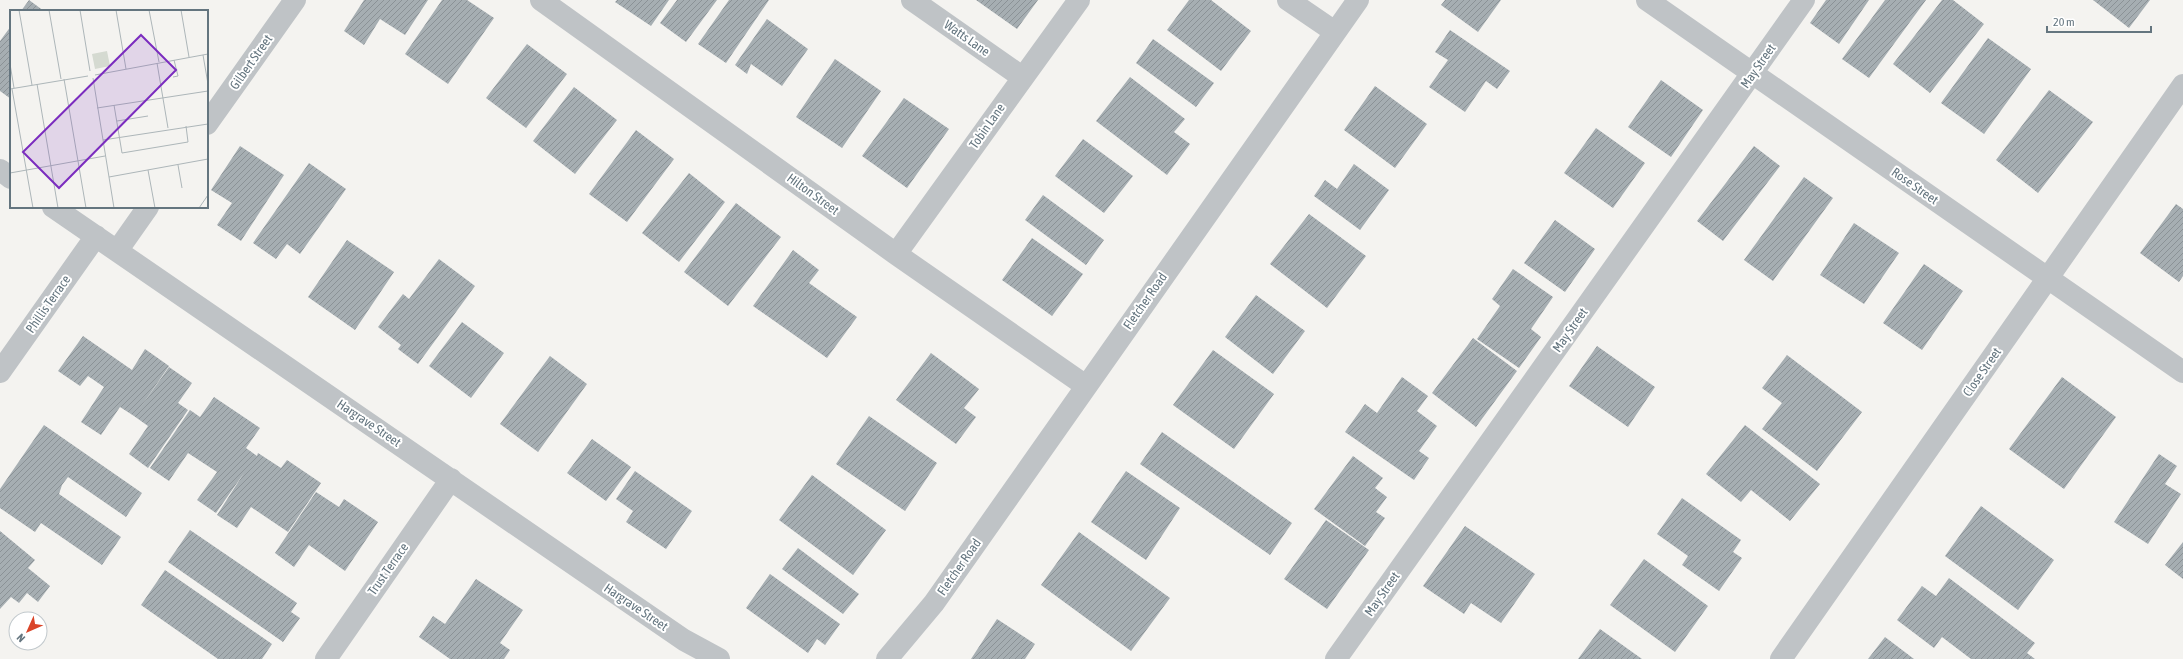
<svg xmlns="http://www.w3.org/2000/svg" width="2183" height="659" viewBox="0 0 2183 659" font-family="'Asap Condensed',sans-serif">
  <defs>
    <pattern id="building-hatch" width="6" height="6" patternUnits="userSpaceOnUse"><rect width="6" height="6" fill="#a6aeb2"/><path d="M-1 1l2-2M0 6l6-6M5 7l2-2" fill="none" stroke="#8b9296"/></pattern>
  </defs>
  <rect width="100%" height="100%" fill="#f4f3f0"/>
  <path fill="url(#building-hatch)" d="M29 0 44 11H21Z
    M364 0H428L405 35 380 19 364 45 344 31Z
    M442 0H467L494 18 448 84 405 54Z
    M617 0H669L651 26 615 2Z
    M677 0H717L686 42 660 23Z
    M729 0H769L726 63 698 44Z
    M976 0H1038L1017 29Z
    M1189 0H1211L1251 31 1221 71 1167 30Z
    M1445 0H1501L1478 32 1441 5Z
    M1826 0H1869L1839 44 1810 23Z
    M1885 0H1926L1869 78 1842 59Z
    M1942 0H1953L1984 24 1930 93 1893 64Z
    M2093 0H2150L2129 28Z
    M767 19 808 49 782 86 751 64 747 74 735 65Z
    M11 26V99L0 91V41Z
    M1450 30 1510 71 1497 89 1486 81 1465 112 1429 87 1448 60 1435 52Z
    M1988 38 2031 69 1984 134 1941 103Z
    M1153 39 1214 83 1196 107 1136 63Z
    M527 44 567 74 526 128 486 98Z
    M835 59 881 91 842 148 796 117Z
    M1130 77 1185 119 1174 132 1190 144 1167 175 1096 121Z
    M1661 80 1703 110 1671 157 1628 127Z
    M1375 86 1427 124 1395 168 1344 130Z
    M574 87 617 120 575 174 533 141Z
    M2049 90 2093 122 2038 193 1996 160Z
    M904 98 949 129 907 188 862 156Z
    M1596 128 1645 163 1613 208 1564 173Z
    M636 130 674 159 627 222 589 194Z
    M1083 139 1133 176 1104 213 1055 176Z
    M240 146 284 175 241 241 217 225 232 203 211 190Z
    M1754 146 1780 166 1723 241 1697 221Z
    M309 163 346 189 300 254 287 244 276 259 253 243Z
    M1354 164 1389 190 1360 230 1314 196 1325 180 1337 189Z
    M689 173 725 202 679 262 642 233Z
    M1804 177 1833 198 1773 281 1744 260Z
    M1043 195 1104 240 1086 265 1025 220Z
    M736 203 781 237 728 306 684 272Z
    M2176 204 2183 209V276L2179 282 2140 253Z
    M1309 214 1366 256 1327 308 1270 264Z
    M1555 220 1595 249 1565 292 1524 263Z
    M1854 223 1899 253 1864 304 1820 275Z
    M1032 238 1083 274 1052 316 1002 280Z
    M347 240 394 272 355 330 308 297Z
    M793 250 819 270 809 283 857 317 827 358 753 306Z
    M439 259 475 286 418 364 398 349 401 345 378 327 403 294 409 299Z
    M1924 264 1963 291 1922 350 1883 323Z
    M1513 269 1553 297 1531 329 1541 337 1519 368 1477 339 1500 306 1492 299Z
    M1256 295 1305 331 1273 374 1225 337Z
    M462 322 504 353 471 398 429 366Z
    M83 336 132 370 145 349 169 366 138 411 169 367 192 383 178 403 188 410 148 468 129 454 148 426 134 416 120 407 101 435 81 422 104 387 88 376 80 386 58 371Z
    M1473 338 1517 371 1476 427 1432 393Z
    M1597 346 1655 387 1628 427 1569 386Z
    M1213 350 1274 394 1234 449 1173 405Z
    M931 353 979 389 964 408 976 417 956 444 896 400Z
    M1787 355 1862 412 1817 471 1762 429 1782 403 1762 388Z
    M550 356 587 384 538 452 500 424Z
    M1402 377 1428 396 1417 411 1437 426 1419 451 1429 458 1414 480 1345 432 1365 404 1377 413Z
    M2062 377 2116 417 2064 489 2009 449Z
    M214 397 260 428 246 448 257 456 258 453 281 468 287 460 321 483 288 532 251 507 237 528 217 515 244 473 216 513 197 500 217 472 188 453 169 481 150 468 190 410 200 417Z
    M869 416 937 463 905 511 836 464Z
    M44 425 142 493 126 517 68 477 62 485 59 494 121 537 102 565 41 523 35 532 0 508V489Z
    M1745 425 1820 484 1790 521 1751 490 1741 502 1706 474Z
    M1162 432 1292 523 1270 555 1140 464Z
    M592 439 631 467 606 501 567 473Z
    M2159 454 2177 466 2165 484 2181 494 2148 544 2114 522Z
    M1353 456 1383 478 1375 488 1387 497 1376 512 1385 518 1365 546 1314 509Z
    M635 471 692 511 666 549 626 522 633 511 616 499Z
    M1126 471 1180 508 1146 560 1091 522Z
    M812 475 886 530 853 575 779 520Z
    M316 492 339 507 344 499 378 522 345 571 309 545 294 567 275 553Z
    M1682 498 1741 540 1733 552 1742 558 1719 591 1682 565 1688 556 1657 534Z
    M1981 506 2054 560 2018 610 1945 556Z
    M1326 520 1369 550 1327 609 1284 579Z
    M1465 526 1535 574 1501 623 1471 603 1464 614 1423 586Z
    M190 530 297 603 291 612 300 618 283 642 168 562Z
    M0 531 35 560 28 568 50 586 38 602 27 593 19 603 11 597 0 609Z
    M1079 532 1170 598 1131 651 1041 585Z
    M2183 542V579L2165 565Z
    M798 548 859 594 843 614 782 569Z
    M1644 559 1708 606 1675 652 1610 605Z
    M165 570 272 644 262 659H218L141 605Z
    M770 574 840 624 825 645 817 639 808 653 746 608Z
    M1949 578 2035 643 2027 653 2035 659H1971L1942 637 1934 648 1897 620 1922 586 1936 596Z
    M476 579 523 610 500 643 510 650 504 659H450L419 637 433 616 445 624Z
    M997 619 1035 644 1025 659H971Z
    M1600 629 1642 659H1578Z
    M1885 637 1914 659H1868Z"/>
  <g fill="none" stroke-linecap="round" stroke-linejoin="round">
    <path stroke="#bfc3c6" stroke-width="22" d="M541 0 896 254 1086 386
      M912 0 1022 77
      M1288 0 1335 32
      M1647 0 2183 372
      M207 124 295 0
      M0 170 11 178
      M53 207 684 640 719 659
      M117 251 148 207
      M896 254 1079 0
      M0 372 96 236
      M326 659 451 479
      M887 659 934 603 1358 0
      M1336 659 1804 0
      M1781 659 2183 85"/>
  </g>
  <g text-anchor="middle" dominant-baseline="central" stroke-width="4" stroke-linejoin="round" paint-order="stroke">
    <g font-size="13" fill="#64757f" stroke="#fff">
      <text transform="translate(967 38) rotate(35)">Watts Lane</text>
      <text transform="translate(251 62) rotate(-55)">Gilbert Street</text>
      <text transform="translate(1758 66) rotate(-55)">May Street</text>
      <text transform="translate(987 126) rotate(-55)">Tobin Lane</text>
      <text transform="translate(1915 186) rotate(35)">Rose Street</text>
      <text transform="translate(813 194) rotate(36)">Hilton Street</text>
      <text transform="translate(1145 301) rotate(-55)">Fletcher Road</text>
      <text transform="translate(48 304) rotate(-55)">Phillis Terrace</text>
      <text transform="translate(1570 330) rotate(-55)">May Street</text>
      <text transform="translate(1982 372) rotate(-55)">Close Street</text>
      <text transform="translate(369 423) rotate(34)">Hargrave Street</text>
      <text transform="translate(959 567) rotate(-55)">Fletcher Road</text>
      <text transform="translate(388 569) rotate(-55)">Trust Terrace</text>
      <text transform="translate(1382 594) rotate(-55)">May Street</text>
      <text transform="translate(636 607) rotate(34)">Hargrave Street</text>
    </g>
  </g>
  <g transform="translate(10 10)">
    <rect width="198" height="198" fill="#f4f3f0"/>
    <path d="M97 41 100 56 85 59 82 44Z" fill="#d5dad1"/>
    <path fill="none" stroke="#adb6b9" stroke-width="1" d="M9 0 22 75M39 0 51 69M70 0 80 61M106 0 116 59M139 0 149 52M171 0 179 47M193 45 198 74M147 53 158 118M0 54 4 78M85 65 198 44M163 67 168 66 164 50M83 68 104 198M54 69 76 198M27 74 48 198M0 79 78 66M2 79 23 198M104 95 112 143 178 132 176 116M87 98 198 81M107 111 138 106M93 130 198 114M168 155 172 178M138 160 145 198M0 163 95 146M99 167 198 149M189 198 198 185"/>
    <path fill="#7b2cbf" fill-opacity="0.15" stroke="#7b2cbf" stroke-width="2" d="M131 25 166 60 49 178 13 142Z"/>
    <rect width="198" height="198" fill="none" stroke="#64757f" stroke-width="2"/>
  </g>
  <g transform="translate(28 631) rotate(225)"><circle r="19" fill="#ffffff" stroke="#c1c8cc"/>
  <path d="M0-3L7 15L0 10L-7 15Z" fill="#da4529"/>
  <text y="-6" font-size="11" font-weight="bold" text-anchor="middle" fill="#64757f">N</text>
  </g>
  <path d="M2047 26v6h104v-6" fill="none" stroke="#64757f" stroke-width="2"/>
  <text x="2053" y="26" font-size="12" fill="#64757f" stroke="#ffffff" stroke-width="3" paint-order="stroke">20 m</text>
</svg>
